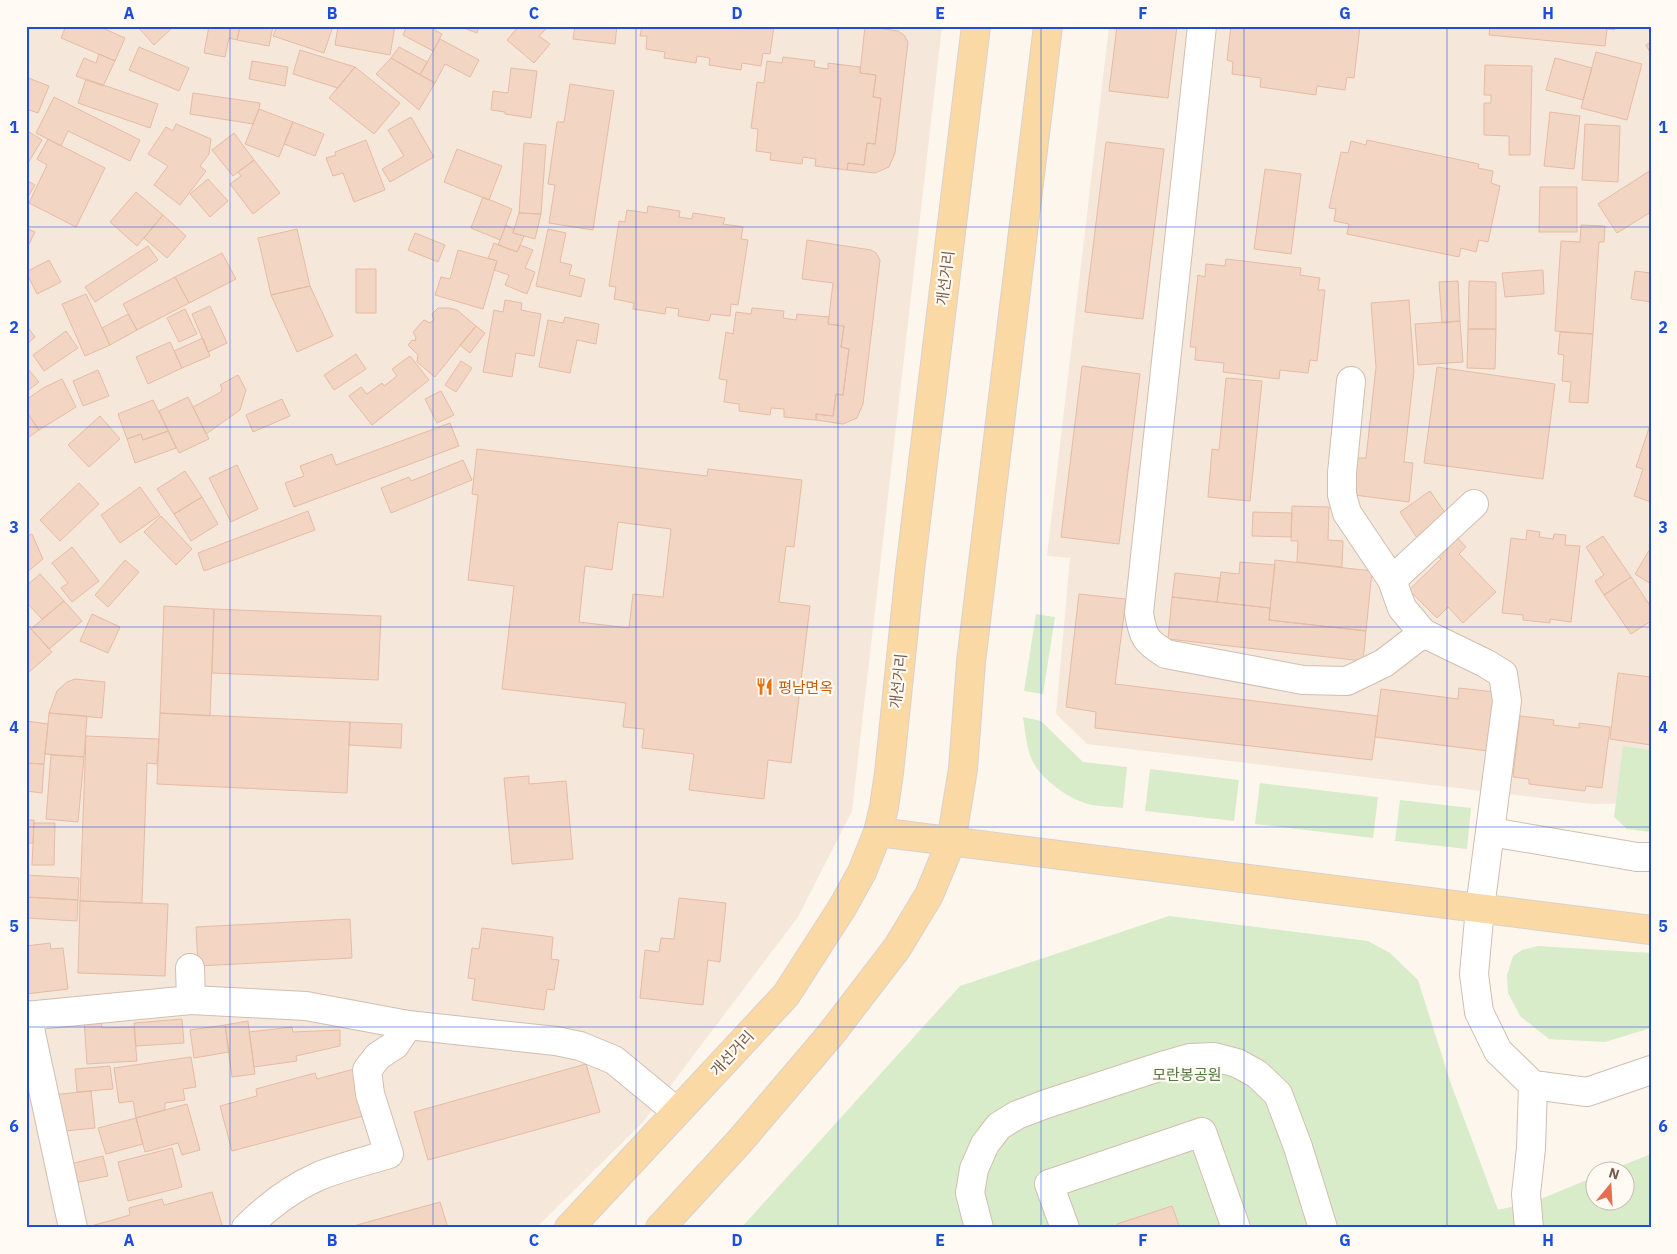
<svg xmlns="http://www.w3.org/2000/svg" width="1677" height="1254" viewBox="0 0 1677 1254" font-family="'IBM Plex Sans','Noto Sans KR',sans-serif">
  <rect width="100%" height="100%" fill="#fdf6ec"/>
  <path fill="#f5e8da" d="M26 26H942L852 811 798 917 643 1122 536 1228H26Z
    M1109 26H1651V803L1592 804 1087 744 1056 714 1070 558 1047 556Z"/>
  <path fill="#d8ecc9" d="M1036 614 1055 617 1043 694 1024 691Z
    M1023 717 1041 721 1083 762 1127 767 1123 808C1111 806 1099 807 1088 804 1067 798 1037 777 1030 755 1026 743 1025 730 1023 717Z
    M1623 746 1651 750V832L1627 829 1614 817Z
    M1150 769 1239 780 1234 821 1145 811Z
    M1260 783 1378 797 1373 838 1255 824Z
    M1400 800 1471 808 1467 849 1395 841Z
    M1169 916 1368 941 1390 953 1418 980 1450 1081 1498 1210 1536 1201 1594 1177V1202H1624V1172L1608 1171 1651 1154V1228H741L960 986Z
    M1538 946 1651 953V1028L1605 1042 1549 1039 1520 1016 1508 993 1507 975 1513 956 1522 950Z"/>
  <path fill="#f3d5c3" stroke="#e6bba3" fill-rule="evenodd" d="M66 26H98L125 38 115 61 61 38Z
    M137 26H174L154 45Z
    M209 26H240L237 40 229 38 225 57 204 53Z
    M240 26H273L269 46 237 40Z
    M277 26H333L324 53 273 36Z
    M338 26H395L390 55 335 45Z
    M407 26H428L442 34 433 51 403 35Z
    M458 26H479L477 33Z
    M519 26H543L546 29 539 36 550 44 534 63 507 40Z
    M575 26H617L615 44 573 39Z
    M642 26H774L770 54 763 53 761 66 742 63 741 70 709 65 710 58 697 56 696 63 664 58 665 52 646 49 647 36H640Z
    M865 26 898 31 904 35 908 42 895 153 889 167 875 173 847 170 848 163 864 165 867 143 875 144 881 98 873 97 876 75 860 73Z
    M1117 26H1177L1168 98 1109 91Z
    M1231 26H1360L1354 78 1347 77 1345 90 1317 86 1316 95 1260 87 1261 78 1232 74 1233 62 1227 60Z
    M1490 26H1615V30L1607 29 1605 46 1489 35Z
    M440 39 479 60 470 77 445 64 435 83 420 75Z
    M1651 42V54L1646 45Z
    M139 47 189 68 179 91 129 70Z
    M399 47 427 62 420 75 391 58Z
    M300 50 355 67 338 88 293 74Z
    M1596 52 1642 64 1627 120 1581 108Z
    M99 54 115 61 103 86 76 76 84 58 96 63Z
    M783 57 815 61 814 67 828 69V63L860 67V73L876 75 873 97 881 98 875 144 867 143 864 165 848 163 847 170 815 166 816 159 803 157 802 164 770 160 771 153 756 151 758 129 751 128 757 82 764 83 767 61 782 63Z
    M391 58 435 83 419 110 376 74Z
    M1555 58 1592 68 1583 100 1546 90Z
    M252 61 288 67 285 86 249 79Z
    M1485 65 1532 66 1530 155H1509V136L1484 135V103H1491V95H1484Z
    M355 67 400 103 374 134 329 98Z
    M511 68 537 71 531 118 505 114V112L491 110 493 91 508 93Z
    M26 77 49 86 38 113 26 109Z
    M86 79 158 104 150 128 78 103Z
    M570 84 614 91 593 230 549 223 555 185 548 184 557 122H564Z
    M193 93 260 103 259 109 253 124 190 114Z
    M54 97 140 140 130 161 68 131 61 146 36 133Z
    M259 109 293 122 279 157 245 144Z
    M1550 112 1580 116 1574 169 1544 166Z
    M411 117 434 157 390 182 382 169 404 156 388 130Z
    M293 122 324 134 315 156 284 144Z
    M176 124 211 139 209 154 200 166 206 171 180 205 154 185 168 166 148 154 166 127 173 131Z
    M1585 124 1620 126 1618 182 1582 180Z
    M26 130 42 140 28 163H26Z
    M234 133 254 160 233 176 212 150Z
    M48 139 105 168 76 227 29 203 47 165 37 159Z
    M366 140 385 190 354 202 343 173 333 176 326 158 336 155 335 152Z
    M1367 140 1479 164 1478 168 1493 171 1491 183 1500 186 1488 242 1479 240 1476 252 1461 248 1459 257 1347 234 1349 224 1334 221 1336 209 1329 208 1341 152 1348 153 1351 141 1366 145Z
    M1106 142 1164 149 1143 319 1085 312Z
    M524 143 546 145 541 214 519 213Z
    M457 149 502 166 489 200 444 182Z
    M254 160 280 193 253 214 230 184 241 176 238 172Z
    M1265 169 1301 174 1291 254 1254 249Z
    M1651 170V212L1617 233 1598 204Z
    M208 179 228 201 210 217 190 194Z
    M26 180 35 185 26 200Z
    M1540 187H1577V232H1539Z
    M136 192 163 215 137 246 110 222Z
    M483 197 512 209 500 240 471 228Z
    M648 206 680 211 679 217 692 219 693 213 725 218 723 224 743 227 741 239 748 240 738 305 731 304 730 316 711 314 709 321 678 316 679 309 666 307 665 314 633 309 634 303 614 299 616 287 609 286 619 221 625 222 627 210 647 213Z
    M519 213 541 214 535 239 513 233Z
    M163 215 186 236 167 258 144 238Z
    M506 225 514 229 513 233 524 236 517 252 498 245Z
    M1581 225 1605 226 1604 242H1599L1593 334 1555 331 1561 241 1580 242Z
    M26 228 35 232 26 250Z
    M297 229 310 286 271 295 258 238Z
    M548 229 566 233 560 262 572 265 569 275 585 279 581 297 536 286Z
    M415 233 445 245 438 262 408 250Z
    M807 240 871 250 876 253 880 260 863 404 857 418 843 424 816 420V414L833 416 836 394 843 395 849 349 841 347 844 326 828 324 833 283 802 279Z
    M494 243 517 252 520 245 533 250 525 268 535 272 527 294 505 285 509 275 494 270 497 261 488 258Z
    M148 246 158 260 95 302 85 287Z
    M458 250 497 261 483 309 435 295 441 277 450 279Z
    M222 253 236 279 189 303 175 277Z
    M1226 259 1301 268 1300 275 1320 278 1318 290H1325L1317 361 1310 360 1308 373 1280 370 1279 379 1223 372 1224 363 1195 360 1196 347H1190L1198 275 1205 277 1206 264 1225 266Z
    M49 260 61 282 37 294 26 272Z
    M356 269H376V313H356Z
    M1543 270 1544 294 1505 297 1502 273Z
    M1635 271 1651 273V302L1631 299Z
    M175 277 189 303 137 330 123 304Z
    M1458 281 1460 321 1442 323 1439 282Z
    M1469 281 1496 282V329H1468Z
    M310 286 333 336 297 352 271 295Z
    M86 294 110 345 85 356 62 304Z
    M505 300 522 303 521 310 541 314 534 356 516 353 512 377 483 372 494 310 503 312Z
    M1409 300 1414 371 1404 462 1413 463 1409 502 1354 495 1358 458H1366L1376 367 1371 303Z
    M210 306 227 343 208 352 192 314Z
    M438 308H449L457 310 476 326 435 377 417 362 418 355 408 345 412 340 415 341 416 337 413 332 424 320 430 323 434 320 432 314Z
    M752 308 784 311 783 318 796 320 797 314 829 317 828 324 844 326 841 347 849 349 843 395 836 394 833 416 816 414V420L784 417V409L771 408 770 415 739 411V404L724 402 727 380 719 379 726 332 733 334 736 312 751 314Z
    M185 309 197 334 179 342 167 318Z
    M128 314 137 330 110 345 102 328Z
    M565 317 599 324 596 344 577 340 570 373 539 367 548 320 563 323Z
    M1460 321 1463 362 1418 365 1415 324Z
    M26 325 35 337 26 345Z
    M476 326 485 333 470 353 460 345Z
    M1468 329H1496L1495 369 1467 368Z
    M66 331 78 348 44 371 33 355Z
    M1560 332 1593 334 1588 403 1569 402 1571 382 1562 381 1564 355 1558 354Z
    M203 338 210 356 182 368 174 351Z
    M170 342 182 368 148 384 136 357Z
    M356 354 366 369 334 390 324 375Z
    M410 356 429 380 372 425 349 396 361 387 367 394 382 383 384 386 397 376 392 369Z
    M461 361 472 368 456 392 445 385Z
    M1082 366 1140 374 1119 544 1061 537Z
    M1437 367 1555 384 1543 479 1424 463Z
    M28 369 39 382 26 392V370Z
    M98 370 109 396 83 406 73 381Z
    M238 375 246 390 240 410 206 434 193 407 221 392 222 388 220 385Z
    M1226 378 1262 381 1250 501 1208 497 1212 449 1219 450Z
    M62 379 76 407 39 430 26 411V400L43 388Z
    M441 391 454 415 437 423 425 399Z
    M188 397 209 439 179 453 159 411Z
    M282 399 290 416 253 432 246 415Z
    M153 400 168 431 143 440 141 434 127 439 118 414Z
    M26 411 39 430 26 439Z
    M100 416 120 439 89 467 68 445Z
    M1651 422V502L1634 496 1643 469 1636 467Z
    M450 423 459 446 294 507 285 483 304 476 300 466 332 454 336 465Z
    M168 431 176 448 135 463 127 439 141 434 143 440Z
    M477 449 707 476 708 469 802 480 794 547 786 546 779 602 810 606 791 763 768 760 764 799 689 790 694 754 642 748 644 729 623 727 626 703 502 689 514 586 468 580 478 495 472 494ZM618 522 671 529 663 597 633 594 629 628 579 622 585 566 612 570Z
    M463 460 472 480 391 513 381 488 409 477 411 481Z
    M237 465 258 509 231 522 209 478Z
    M185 471 202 497 174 514 157 489Z
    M79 483 99 504 60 541 40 520Z
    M140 487 160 515 120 543 101 515Z
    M1430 491 1448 517 1417 538 1400 512Z
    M202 497 218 524 191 541 174 514Z
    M1292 506 1329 507 1328 540 1343 541 1342 567 1297 562 1298 541H1291Z
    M308 511 315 530 204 571 198 553Z
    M1253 512 1292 513 1291 537 1252 536Z
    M161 516 192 549 176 565 144 532Z
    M1527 530 1540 532 1539 537 1553 539 1554 534 1566 535 1565 545 1580 546 1571 622 1550 619V623L1523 620V615L1502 613 1511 538 1526 540Z
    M32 534 43 559 26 573V537Z
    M1456 536 1466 547 1459 554 1496 592 1463 623 1448 607 1437 618 1409 590 1441 559 1437 555Z
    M1603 536 1631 577 1604 595 1595 581 1604 575 1586 547Z
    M72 547 99 581 72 602 61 588 68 583 52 563Z
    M1650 549H1651V584L1635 574Z
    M125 560 139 572 108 607 95 595Z
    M1275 560 1372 571 1366 631 1269 620Z
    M1240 562 1275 565 1270 608 1217 602 1221 572 1239 574Z
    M1175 573 1220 578 1217 602 1172 597Z
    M40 574 64 601 42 619 26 602V586Z
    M1631 577 1651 607V621L1631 634 1604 595Z
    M1079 594 1126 599 1115 684 1378 716 1372 760 1095 728 1096 712 1066 707Z
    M1172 597 1270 608 1269 620 1366 631 1363 661 1168 639Z
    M64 601 82 621 49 649 31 629Z
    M164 606 214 609 210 716 160 713Z
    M214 609 381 616 378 680 212 673Z
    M92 614 120 627 108 653 80 641Z
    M26 623 52 652 28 673 26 671Z
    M1618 673 1651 677V745L1610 739Z
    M75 679 105 682 102 718 49 713 57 691 67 682Z
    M1459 688 1495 692 1488 751 1375 737 1381 689 1458 699Z
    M49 713 87 716 84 757 45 754Z
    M160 713 350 722 347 793 157 784Z
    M1520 716 1554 720 1553 725 1579 728V723L1610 727 1602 788 1586 786 1585 791 1529 784V779L1513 777Z
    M26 721 48 724 44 764 26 763Z
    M350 722 402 724 401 748 349 745Z
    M86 736 159 739 157 764 147 763 142 903 80 901Z
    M51 755 84 757 78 822 46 819Z
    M26 763 44 764 42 793 26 791Z
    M529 776V784L566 781 573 859 512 864 504 778Z
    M26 820H34L33 843H26Z
    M34 823H55L54 865H32Z
    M26 875 79 878 78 900 26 897Z
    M26 897 78 900 77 921 26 918Z
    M679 898 726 903 720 962 708 960 703 1005 640 998 645 950 659 952 661 938 674 939Z
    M80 901 168 904 165 976 78 973Z
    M350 919 352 958 198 966 196 927Z
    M482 928 553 937 551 959 559 960 554 990 547 989 544 1010 472 1000 475 979 468 978 472 948 479 949Z
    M50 943 51 949 63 948 68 989 26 994V946Z
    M182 1019 184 1043 136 1046 134 1023Z
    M84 1020H101L102 1028 134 1027 137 1061 87 1064Z
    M248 1021 255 1074 232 1077 225 1025Z
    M225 1025 229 1052 194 1058 190 1030Z
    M292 1027 293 1032 340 1030V1046L296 1056 297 1061 254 1067 249 1032Z
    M191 1057 196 1087 183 1089 185 1100 165 1103V1110L136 1118 133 1101 119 1103 114 1068Z
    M586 1064 600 1112 428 1160 414 1112Z
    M110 1066 113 1089 77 1092 75 1069Z
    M354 1069 367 1115 232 1151 220 1106 257 1096 256 1089 315 1073 317 1079Z
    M91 1091 95 1128 55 1132 51 1095Z
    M187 1104 200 1150 182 1155 178 1143 145 1152 136 1118Z
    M136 1118 143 1144 106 1154 98 1128Z
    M172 1148 182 1187 128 1201 118 1162Z
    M103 1156 108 1176 70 1184 66 1165Z
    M212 1192 223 1228H84L130 1215 129 1208 162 1199 164 1205Z
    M440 1202 448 1228H346Z
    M1172 1206 1180 1228H1119L1117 1224Z"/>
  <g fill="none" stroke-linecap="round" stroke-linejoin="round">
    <defs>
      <path id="minor" d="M1202 26 1139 613C1143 637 1145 641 1166 654L1303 680 1347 681 1384 663 1423 633
        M1351 381 1342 473V495L1347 513 1392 580 1402 608 1423 633 1485 663 1503 674 1507 701 1480 908 1474 974 1479 1012 1498 1051 1533 1085 1587 1092 1651 1070
        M1392 580 1474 504
        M1491 832 1637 857H1651
        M190 968 191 1000
        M27 1015 73 1228
        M26 1016 191 1000 306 1006 408 1025 556 1041 580 1046 614 1060 677 1112
        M246 1228C267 1207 292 1188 319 1176 341 1167 366 1161 389 1154L370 1094 367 1070 378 1056 395 1045 408 1025
        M979 1228 970 1193 974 1169 985 1144 999 1126 1017 1115 1046 1104 1162 1066 1190 1058 1214 1057 1237 1063 1257 1074 1278 1094 1298 1147 1323 1228
        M1065 1228 1049 1184 1202 1132 1236 1228
        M1529 1228 1526 1194 1531 1148 1533 1085"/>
      <path id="major" d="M878 832 1651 930
        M569 1228 786 995 842 908 862 872 878 832 884 807 889 773 910 570 976 26
        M660 1228 740 1141 831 1034 897 948 929 895 951 842 963 769 971 662 1048 26"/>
    </defs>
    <use href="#minor" stroke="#d1beb0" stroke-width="30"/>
    <use href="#major" stroke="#dad1cd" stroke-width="30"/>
    <use href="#minor" stroke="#fff" stroke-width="28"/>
    <use href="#major" stroke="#fbd9a5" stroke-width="28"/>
  </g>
  <path fill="none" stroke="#1d4ed8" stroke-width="1" stroke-opacity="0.55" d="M230 26V1228M433 26V1228M636 26V1228M838 26V1228M1041 26V1228M1244 26V1228M1447 26V1228M26 227H1651M26 427H1651M26 627H1651M26 827H1651M26 1027H1651"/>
  <defs>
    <symbol id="restaurant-bare" viewBox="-9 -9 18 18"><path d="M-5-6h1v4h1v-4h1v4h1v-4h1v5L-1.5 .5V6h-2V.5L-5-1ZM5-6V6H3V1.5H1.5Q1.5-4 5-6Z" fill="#e8710a" stroke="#fffaf3" stroke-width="2.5" paint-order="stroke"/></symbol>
  </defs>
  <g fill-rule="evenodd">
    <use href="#restaurant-bare" x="752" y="674" width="25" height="25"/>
  </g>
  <g text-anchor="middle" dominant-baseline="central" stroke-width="4.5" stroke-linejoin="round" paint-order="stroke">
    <g font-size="15" fill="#7a5c4d" stroke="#fffaf3">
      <text transform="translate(945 278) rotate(-83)">개선거리</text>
      <text transform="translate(898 681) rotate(-84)">개선거리</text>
      <text transform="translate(732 1053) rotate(-47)">개선거리</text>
    </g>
    <g font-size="15" fill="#c56008" stroke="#fffaf3" text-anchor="start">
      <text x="778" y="687">평남면옥</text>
    </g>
    <g font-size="15" fill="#537a41" stroke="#fffaf3">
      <text x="1187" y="1074">모란봉공원</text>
    </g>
  </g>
  <rect width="1677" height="1254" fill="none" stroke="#fffaf3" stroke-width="55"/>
  <g transform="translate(1610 1186) rotate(18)"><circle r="24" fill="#fffaf3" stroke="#cabbb1"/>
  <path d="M0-4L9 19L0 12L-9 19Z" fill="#e76f51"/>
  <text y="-8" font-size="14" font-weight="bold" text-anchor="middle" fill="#7a5c4d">N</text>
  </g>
  <rect x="28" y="28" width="1622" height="1198" fill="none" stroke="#1d4ed8" stroke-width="2"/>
  <g font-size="16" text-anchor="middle" font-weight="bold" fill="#1d4ed8">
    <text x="129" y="19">A</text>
    <text x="332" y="19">B</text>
    <text x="534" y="19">C</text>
    <text x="737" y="19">D</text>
    <text x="940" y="19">E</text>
    <text x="1143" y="19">F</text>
    <text x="1345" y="19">G</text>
    <text x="1548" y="19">H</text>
    <text x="14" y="133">1</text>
    <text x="1663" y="133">1</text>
    <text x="14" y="333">2</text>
    <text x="1663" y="333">2</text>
    <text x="14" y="533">3</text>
    <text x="1663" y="533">3</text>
    <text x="14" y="733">4</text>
    <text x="1663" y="733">4</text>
    <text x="14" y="932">5</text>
    <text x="1663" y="932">5</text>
    <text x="14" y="1132">6</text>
    <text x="1663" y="1132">6</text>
    <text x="129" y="1246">A</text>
    <text x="332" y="1246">B</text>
    <text x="534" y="1246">C</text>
    <text x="737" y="1246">D</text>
    <text x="940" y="1246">E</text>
    <text x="1143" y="1246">F</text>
    <text x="1345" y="1246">G</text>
    <text x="1548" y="1246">H</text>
  </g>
</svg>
